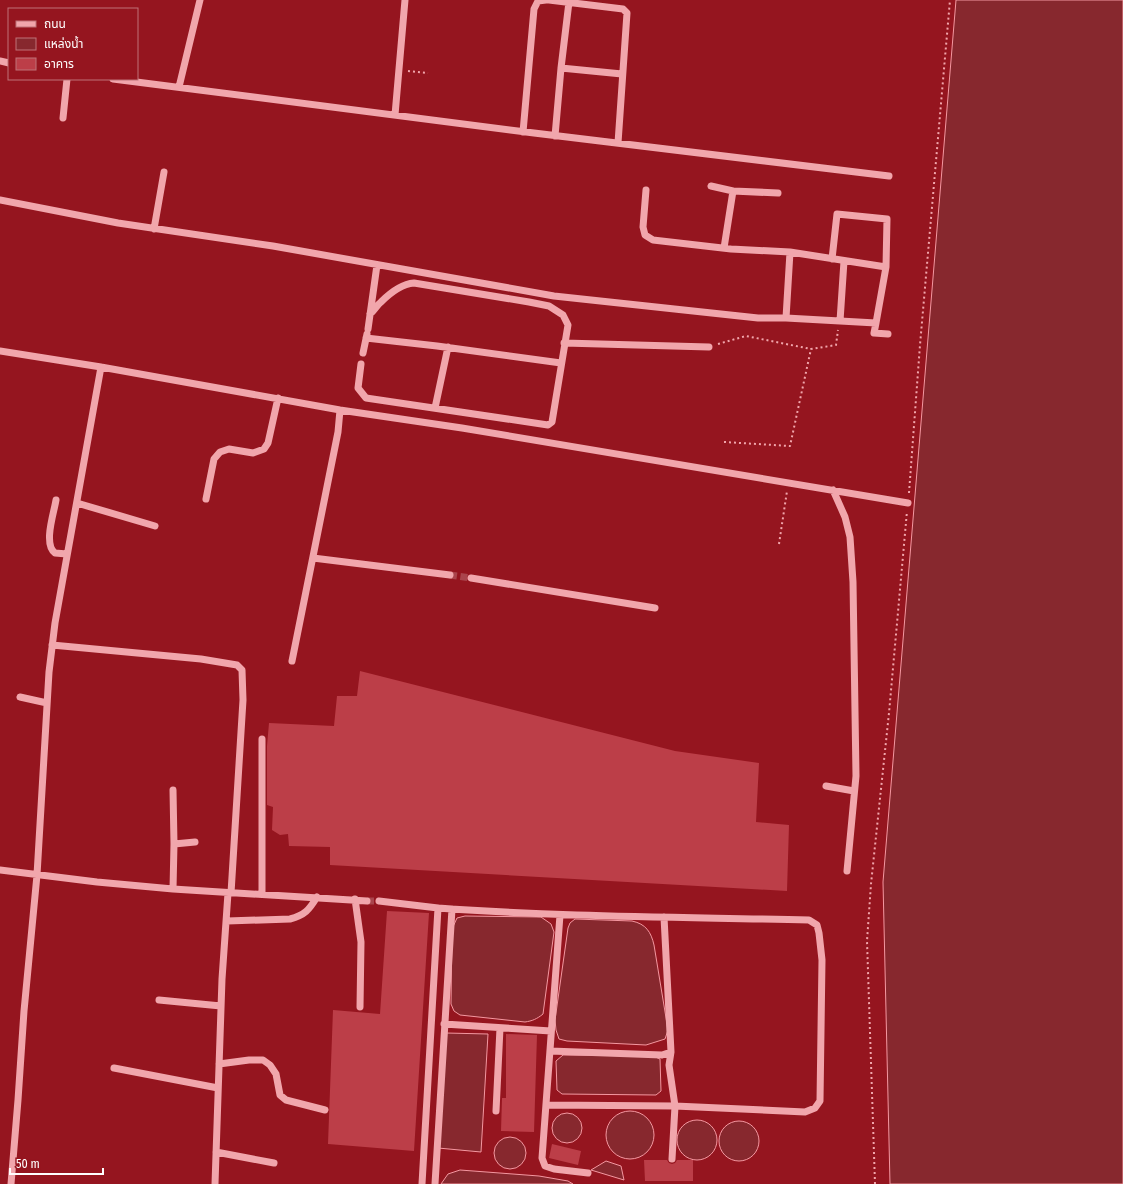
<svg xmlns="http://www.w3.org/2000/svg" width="1123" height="1184" viewBox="0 0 1123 1184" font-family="'Fira Sans Condensed','Noto Sans Thai',sans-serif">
  <rect width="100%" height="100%" fill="#95151f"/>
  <path fill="#87282e" stroke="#f498a1" d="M956 0H1123V1184H890L883 882Z
    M465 916 541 917 551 924 554 932 543 1014C537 1019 532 1021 525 1022L460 1015 454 1011 451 1004 452 929 457 918Z
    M575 919 632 921C646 924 651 932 654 945L668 1030 665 1039 646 1045 567 1041 559 1039 556 1030 555 1020 568 928 570 923Z
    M446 1033 488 1034 481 1152 438 1148Z
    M563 1055 653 1056 660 1059 661 1091 656 1095 562 1094 557 1090 556 1061Z
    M606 1135a24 24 0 1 1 48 0a24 24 0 1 1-48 0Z
    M552 1128a15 15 0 1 1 30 0a15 15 0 1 1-30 0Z
    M677 1140a20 20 0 1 1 40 0a20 20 0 1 1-40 0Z
    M719 1141a20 20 0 1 1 40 0a20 20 0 1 1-40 0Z
    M494 1153a16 16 0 1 1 32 0a16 16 0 1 1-32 0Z
    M606 1161 621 1166 624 1180 591 1170Z
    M460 1170 539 1176 568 1181 573 1184H441L448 1174Z"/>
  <path fill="#bc3e48" d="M360 671 675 751 759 763 756 822 789 825 787 891 330 865V847L289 846 288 834 280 835 272 830 273 807 267 805V746L269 723 334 726 337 696H357Z
    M387 911 429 913 414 1151 328 1144 333 1010 380 1014Z
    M506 1034 537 1035 534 1132 501 1131 502 1098H506Z
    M552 1144 581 1151 578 1165 549 1158Z
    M644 1160H667L669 1163 672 1164 675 1163 677 1160H693V1181H645Z"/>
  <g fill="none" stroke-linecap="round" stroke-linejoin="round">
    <path stroke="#aa444c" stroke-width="7" stroke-dasharray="7 3.5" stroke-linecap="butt" d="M450 575 471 578
      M367 901H379"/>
    <path stroke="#f1a6ac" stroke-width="2" stroke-dasharray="2 3" stroke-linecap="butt" d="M408 71 428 73
      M718 344 746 336 811 349
      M724 442 790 446 811 349 836 345 838 330
      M909 493 920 345 950 0
      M779 544 787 491
      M875 1184 867 941 871 884 889 713 907 511"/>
    <path stroke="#f1a6ac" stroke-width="7" d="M549 0 623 9 627 13 618 143
      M569 2 561 68 622 74
      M0 61 9 63
      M113 79 534 133 889 176
      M179 87 200 0
      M395 115 405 0
      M63 118 67 79
      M523 132 534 9 538 1 546 0
      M555 136 561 68
      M711 186 733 191
      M646 190 643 227 645 235 653 240 731 249 790 252 886 267
      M0 200 118 223 273 246 554 296 758 318H786L876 323 874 333 888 334
      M154 229 164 172
      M724 248 733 191 778 193
      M832 259 837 214 887 219 886 267 876 323
      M786 318 790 252
      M840 321 844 261
      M368 329 377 265
      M366 338 437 346 561 363
      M564 343 709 347
      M0 351 101 367 340 410 462 428 908 503
      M363 353 367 334
      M361 364 358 388 366 398 548 425 552 422 568 325 563 315 549 306 529 302 414 283C402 284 390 293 381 302 377 305 375 310 370 314
      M435 408 448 347
      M833 490 845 517 850 537 853 582 856 776 847 871
      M206 499 214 459 220 452 229 449 253 453 264 449 268 443 278 398
      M56 500C54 513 43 544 55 553L67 554
      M77 503 155 526
      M313 558 450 575
      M471 578 655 608
      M52 645 201 659 237 665 242 670 243 700 231 893
      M292 661 338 432 340 410
      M20 697 47 703
      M826 786 854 791
      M173 790 174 844 173 889
      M174 844 195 842
      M0 870 97 882 173 889 367 901
      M262 894V739
      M355 899 361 942 360 1007
      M379 901 438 908 422 1184
      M438 908C561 917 685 917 809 920L817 925 819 933 822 960 820 1101 815 1108 805 1112 675 1106 546 1105
      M560 915 542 1158 545 1166 554 1169 588 1173
      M664 917 671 1052
      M227 921 290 919C305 915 309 910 317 897
      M159 1000 221 1006
      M444 1024 551 1031
      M550 1051 662 1055 671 1052 669 1065 675 1106 672 1159
      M219 1064 249 1060H263L270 1065 276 1074 280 1095 286 1100 325 1110
      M114 1068 218 1088
      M496 1111 500 1028
      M216 1152 274 1163
      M11 1184 18 1100 24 1011 37 875 49 672 55 623 101 367
      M215 1184 222 979 228 893
      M435 1184 452 909"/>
  </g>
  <rect x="8" y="8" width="130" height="72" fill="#95151f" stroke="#bf7379"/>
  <rect x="16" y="21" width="20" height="6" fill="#f1a6ac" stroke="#bf7379"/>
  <text x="44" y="28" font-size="12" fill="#ffffff">ถนน</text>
  <rect x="16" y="38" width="20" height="12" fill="#87282e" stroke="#bf7379"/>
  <text x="44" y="48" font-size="12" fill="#ffffff">แหล่งน้ำ</text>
  <rect x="16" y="58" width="20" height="12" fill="#bc3e48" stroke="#bf7379"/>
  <text x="44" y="68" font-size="12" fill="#ffffff">อาคาร</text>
  <path d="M10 1168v6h93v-6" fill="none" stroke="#ffffff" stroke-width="2"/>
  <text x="16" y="1168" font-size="12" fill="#ffffff" stroke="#95151f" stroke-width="3" paint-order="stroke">50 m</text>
</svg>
